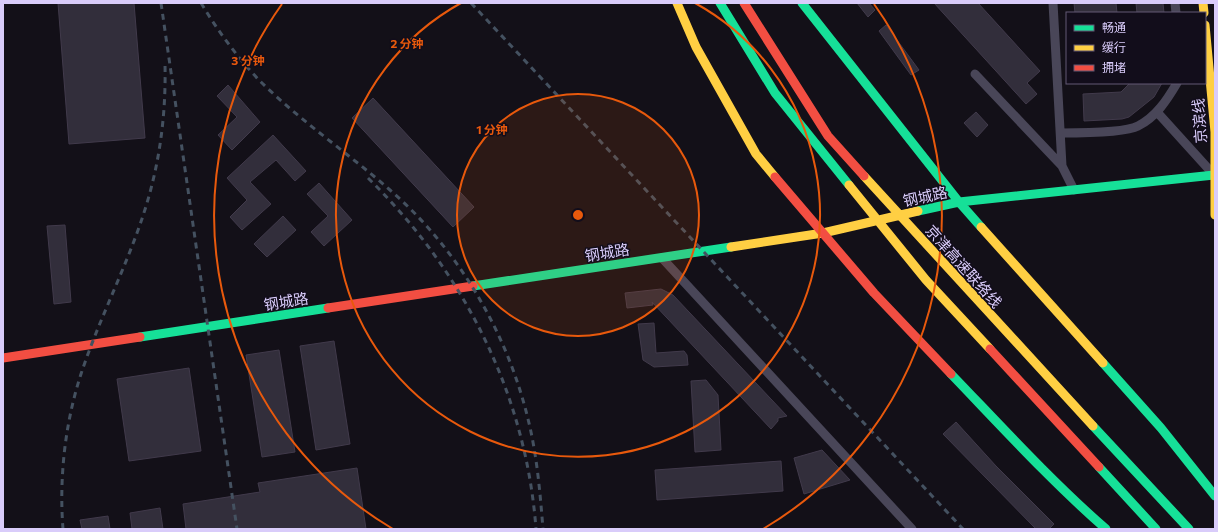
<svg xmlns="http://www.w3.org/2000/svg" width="1218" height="532" viewBox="0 0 1218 532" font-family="Commissioner,'Noto Sans SC',sans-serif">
  <rect width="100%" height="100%" fill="#131018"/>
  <path fill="#322e3b" stroke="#413a4b" d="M58 3H134L145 138 69 144Z
    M857 3H869L875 10 868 17Z
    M934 3H978L1040 71 1027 83 1037 94 1026 104Z
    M1074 3H1116L1117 13H1075Z
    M1136 3H1163L1164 13H1137Z
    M886 25 919 70 911 75 879 31Z
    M1130 83H1162L1154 97 1129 117 1122 119 1084 121 1083 94 1121 92Z
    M228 85 260 122 232 150 218 135 237 117 217 96Z
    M373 98 474 207 453 227 352 118Z
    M976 112 988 125 977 137 964 123Z
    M273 135 306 171 295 181 276 160 250 182 271 204 242 230 230 217 247 200 227 178Z
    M319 183 352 220 324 246 311 232 328 216 307 194Z
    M283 216 296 230 267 257 254 244Z
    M65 225 71 302 54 304 47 226Z
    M661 289 673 295 787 416 778 418V421L771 429 652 302 653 305 627 308 625 293Z
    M654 323 656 353 684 351 687 355 688 365 654 367 643 360 638 324Z
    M334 341 350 444 316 450 300 346Z
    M279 350 295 452 262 457 246 355Z
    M189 368 201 451 129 461 117 379Z
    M706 380 718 395 721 450 695 452 691 381Z
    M956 422 996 466 1054 524 1049 529H1036L943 434Z
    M822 450 850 480 804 494 794 458Z
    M781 461 783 491 657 500 655 470Z
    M357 468 366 529H186L183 504 260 492 258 483Z
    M160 508 163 529H132L130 513Z
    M108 516 110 529H82L80 520Z"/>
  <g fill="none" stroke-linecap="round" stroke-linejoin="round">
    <path stroke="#494658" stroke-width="9" d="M1053 3 1062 166
      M1175 3 1176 13
      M975 74 1062 166 1074 190
      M1157 112 1214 175
      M1061 133C1078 133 1125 133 1138 126 1156 117 1167 100 1177 83
      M662 258 912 529"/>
    <path stroke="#16e098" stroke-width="9" d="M720 3 775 93 849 185
      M802 3 959 202 981 227
      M918 211 959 202 1214 175
      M473 286 731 247
      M140 337 328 308
      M1103 363 1161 428 1215 496
      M951 374C1001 426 1051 481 1106 529
      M1093 426 1189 529
      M1099 467 1156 529"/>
    <path stroke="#ffcf43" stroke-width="9" d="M677 3 696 47 756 154 775 177
      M1203 3 1204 13
      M1205 25 1215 132V215
      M864 176 1093 426
      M849 185 926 280 990 349
      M981 227 1103 363
      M731 247 823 233 918 211"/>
    <path stroke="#f24e42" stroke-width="9" d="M744 3 828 136 864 176
      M775 177 874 293 951 374
      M328 308 473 286
      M990 349 1099 467
      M3 358 140 337"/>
    <path stroke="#445160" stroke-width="3" stroke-dasharray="6 5" stroke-linecap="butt" d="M161 3 237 529
      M201 3C218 31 239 60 262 83 302 122 349 154 390 190 458 249 507 332 528 419 537 455 540 492 543 529
      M471 3 963 529
      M368 178C464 272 526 394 536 529
      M63 529C59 478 65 423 81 374 101 313 132 257 149 196 161 153 166 109 165 64"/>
  </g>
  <circle cx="578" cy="215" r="121" fill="#e8590c" fill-opacity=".12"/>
  <g fill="none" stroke="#e8590c" stroke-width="2">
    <circle cx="578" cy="215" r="121"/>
    <path d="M695 3A242 242 0 1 1 461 3"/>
    <path d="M393 529A364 364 0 0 1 282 4M874 4A364 364 0 0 1 763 529"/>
  </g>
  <g text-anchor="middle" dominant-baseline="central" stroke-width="3" stroke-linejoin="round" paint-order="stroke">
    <g font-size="15" fill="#d9ccfa" stroke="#120d1b">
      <text transform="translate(1199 121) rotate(-94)">京滨线</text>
      <text transform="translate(925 196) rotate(-12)">钢城路</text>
      <text transform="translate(607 252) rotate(-9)">钢城路</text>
      <text transform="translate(964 266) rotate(48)">京津高速联络线</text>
      <text transform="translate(286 301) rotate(-9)">钢城路</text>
    </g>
  </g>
  <circle cx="578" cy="215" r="6" fill="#e8590c" stroke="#120d1b" stroke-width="2"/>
  <g font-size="12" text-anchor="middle" font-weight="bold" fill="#e8590c" stroke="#120d1b" stroke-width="3" stroke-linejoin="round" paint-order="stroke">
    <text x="407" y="48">2 分钟</text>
    <text x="248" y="65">3 分钟</text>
    <text x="492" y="134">1 分钟</text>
  </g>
  <rect width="1218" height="532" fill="none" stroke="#d9ccfa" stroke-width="8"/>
  <rect x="1066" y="12" width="140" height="72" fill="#120d1b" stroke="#625974"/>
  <rect x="1074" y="25" width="20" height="6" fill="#16e098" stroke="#625974"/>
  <text x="1102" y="32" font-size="12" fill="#d9ccfa">畅通</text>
  <rect x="1074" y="45" width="20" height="6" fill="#ffcf43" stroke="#625974"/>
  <text x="1102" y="52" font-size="12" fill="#d9ccfa">缓行</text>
  <rect x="1074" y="65" width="20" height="6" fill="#f24e42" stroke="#625974"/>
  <text x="1102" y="72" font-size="12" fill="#d9ccfa">拥堵</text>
</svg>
